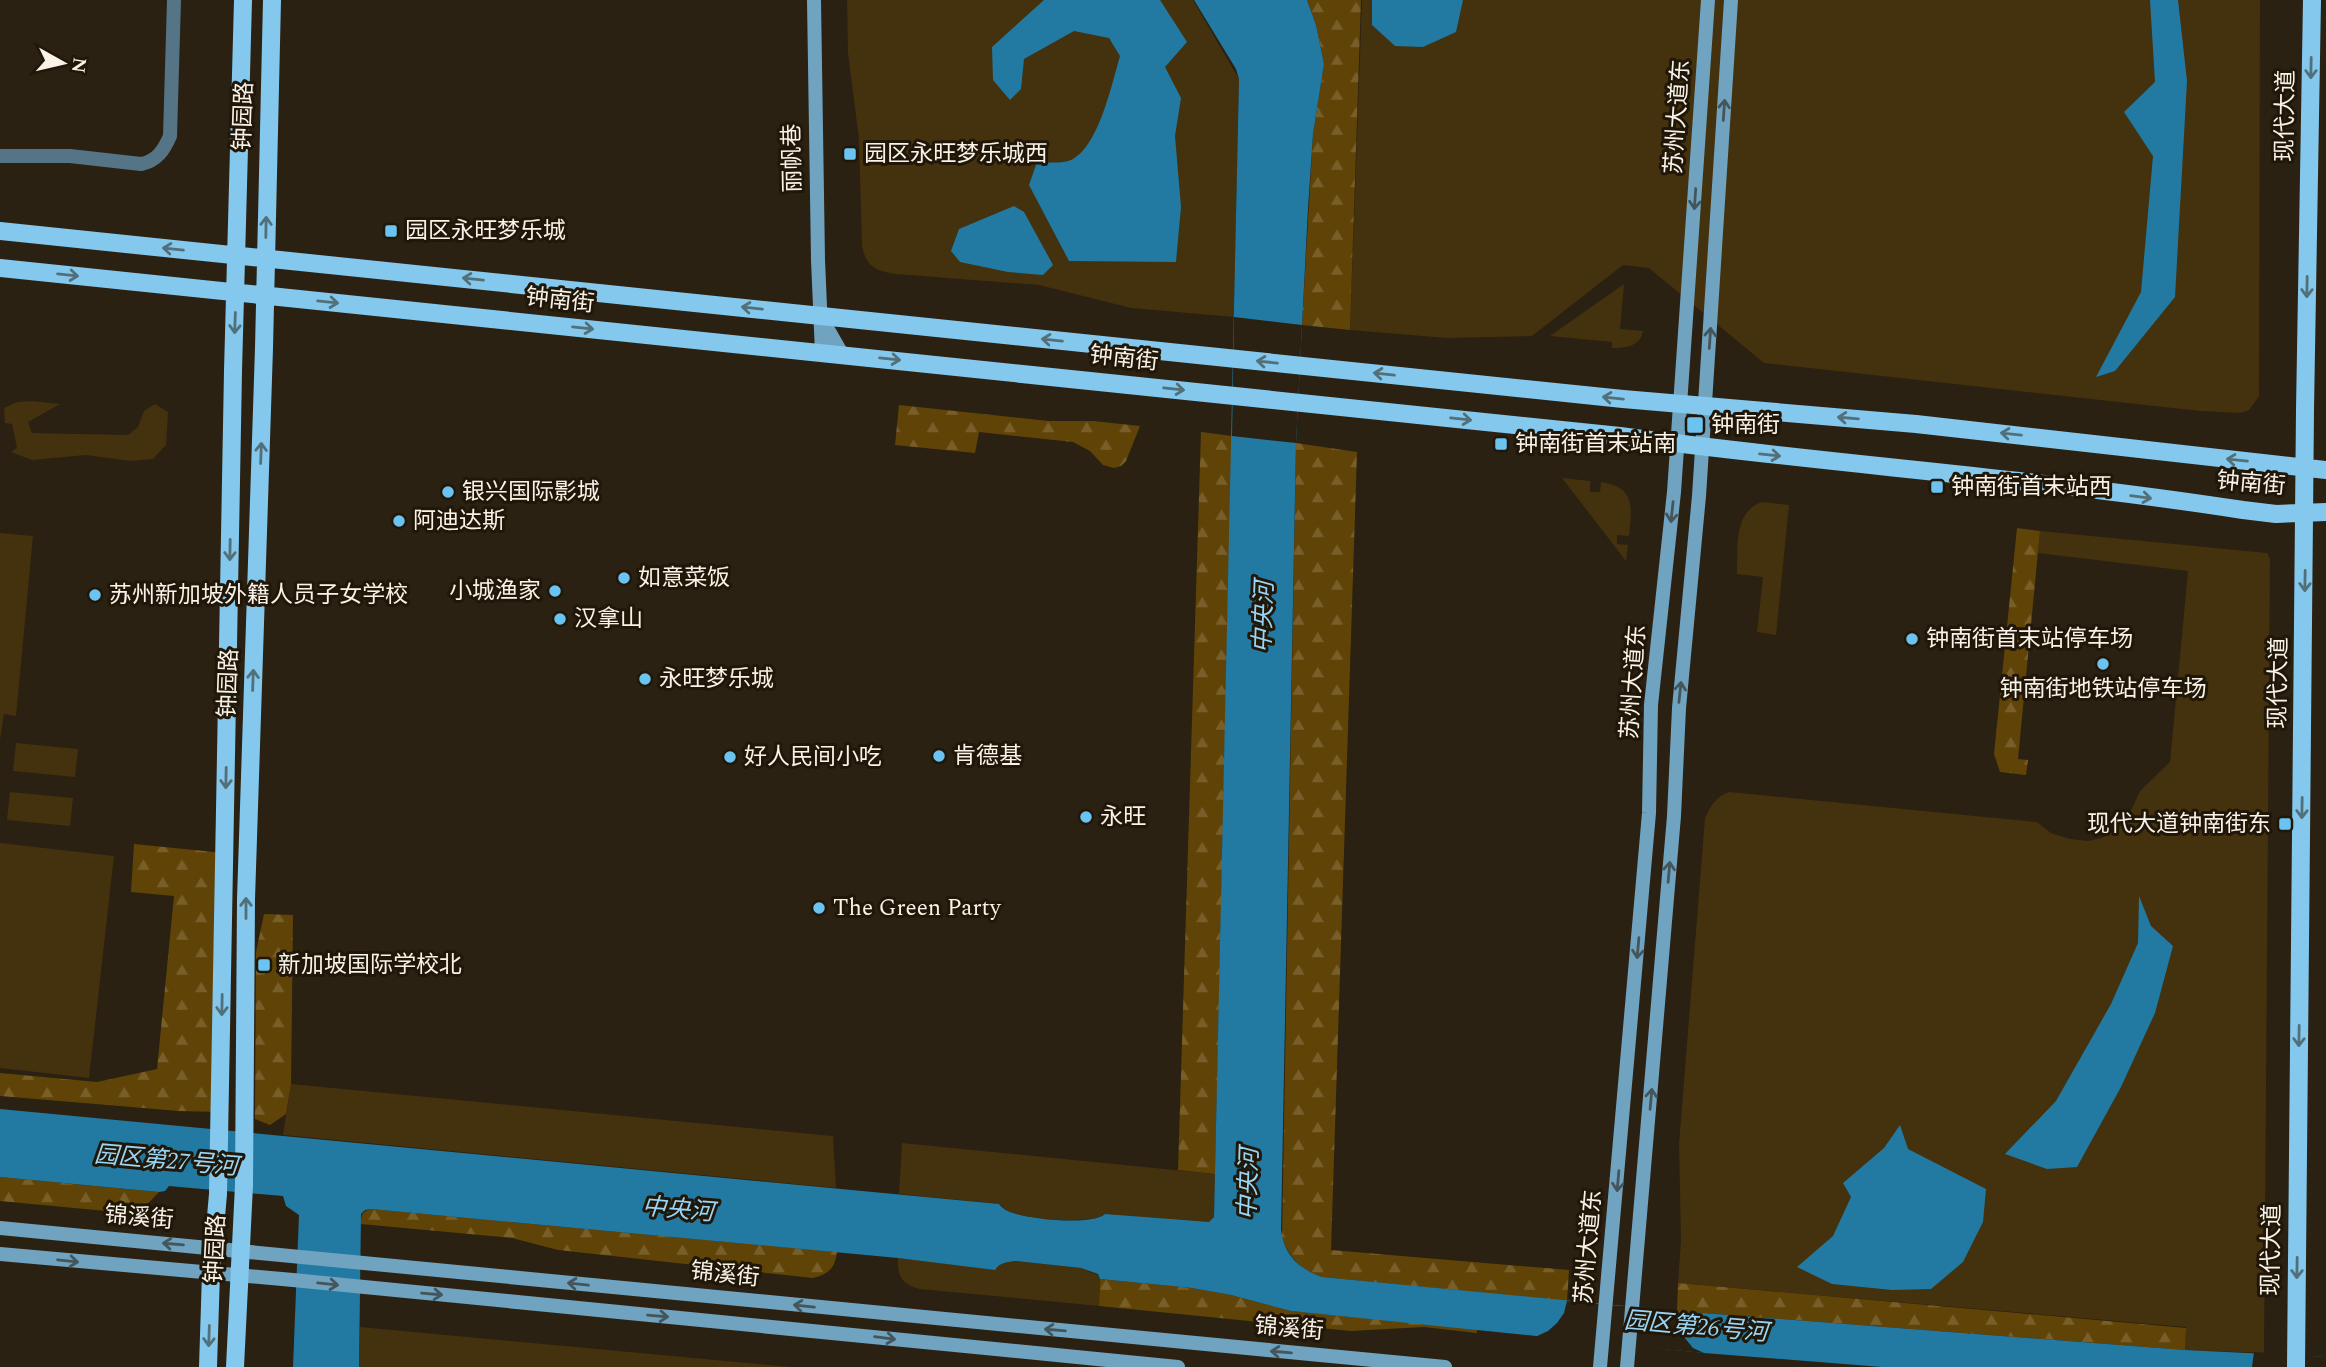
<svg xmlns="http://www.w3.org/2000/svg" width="2326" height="1367" viewBox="0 0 2326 1367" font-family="Spectral,'Noto Sans SC',serif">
  <defs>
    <pattern id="forest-firs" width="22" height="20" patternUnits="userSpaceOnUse" patternTransform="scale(1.75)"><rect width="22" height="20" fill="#604306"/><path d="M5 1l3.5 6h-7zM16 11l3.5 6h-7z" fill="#785f2a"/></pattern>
  </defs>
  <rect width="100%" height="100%" fill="#2a2112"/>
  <path fill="#44310d" d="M847 0H1193L1239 79 1234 317 1131 308 1039 285 896 274C876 271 866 267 862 246L859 139 848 53Z
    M1362 0H2260L2259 396 2249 410 2240 413 2200 411 1764 363 1649 268 1623 265 1532 336 1446 338 1350 330Z
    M1624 284 1620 329 1643 331C1640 347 1625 348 1612 348V342L1550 336Z
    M32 401 60 404 28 422 32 433 128 435 138 427 144 411 155 404 168 412 166 445 153 459 130 461 86 455 32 460 11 452 17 448 12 424 5 423 4 408 17 402Z
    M1562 478 1590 481V492H1600L1601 482C1636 487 1632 508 1629 536L1617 535V544L1628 545 1626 561Z
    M1762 502 1789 505 1776 635 1757 632 1763 577 1737 574C1738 548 1733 512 1762 502Z
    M2040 531 2267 553 2270 559 2264 1353 2185 1350 2186 1327 1678 1283 1681 1240 1679 1144 1705 818C1711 805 1716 797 1729 792L2037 822 2051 833 2070 839 2088 841 2102 838 2119 828 2130 813 2140 791 2170 762 2188 571 2038 553Z
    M0 533 33 536 16 716 4 714 0 740Z
    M16 743 78 749 75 777 13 771Z
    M10 792 73 798 70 826 7 820Z
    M0 843 114 856 89 1078 0 1068Z
    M291 1084 833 1136 836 1188 283 1135Z
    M902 1143 1215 1174 1214 1217 1209 1222 1203 1223 1105 1214C1091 1225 1031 1219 1013 1213 1007 1211 1003 1208 999 1204L899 1194Z
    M898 1258 995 1269C1000 1262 1008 1262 1016 1261L1081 1268 1098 1275 1100 1279 1099 1306 920 1289C902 1285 897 1276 898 1258Z
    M360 1327 791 1367H359Z"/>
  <path fill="url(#forest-firs)" d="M1307 0H1361L1350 330 1302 325 1313 134 1324 64 1316 25Z
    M899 405 1049 421H1093L1140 426 1126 461 1121 466 1114 468 1103 465 1090 451 1073 442 979 432 975 453 895 445Z
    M1201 432 1232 436 1215 1174 1178 1170Z
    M1296 443 1357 452 1331 1250 1569 1270 1567 1301 1322 1277C1301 1270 1290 1259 1282 1238Z
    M2017 528 2040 531 2018 759 2028 760 2026 775 2000 772 1994 754Z
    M134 844 224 853 220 1112 179 1111 0 1096V1073L97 1082 157 1069 174 896 131 892Z
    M264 914 293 915 291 1084 286 1114 270 1125 255 1119 256 952Z
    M0 1177 159 1192 138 1214 0 1201Z
    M371 1209 837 1252C835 1268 829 1274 813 1278L558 1250 512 1238 361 1224C361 1215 362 1211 371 1209Z
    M1100 1279 1192 1288 1231 1295 1291 1311 1477 1329V1333L1424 1327 1351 1331 1099 1306Z
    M1678 1283 2186 1328 2185 1350 1677 1311Z"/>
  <path fill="#227aa2" d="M1044 0H1160L1187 42 1165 67 1181 98 1175 136 1181 207 1176 262 1069 261 1029 185 1037 162C1047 162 1062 164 1071 160 1099 147 1112 83 1120 56L1109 38 1074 31 1024 59 1021 89 1010 100 993 80 992 47Z
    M1194 0H1307L1316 25 1324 64 1313 134 1308 208 1296 443 1281 1230C1284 1255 1299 1269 1322 1277L1677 1311 2185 1350 2326 1357V1367H1882L1704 1353 1291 1311 1231 1295 1192 1288 1100 1279 1098 1274 1081 1268 1016 1261C1008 1262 1000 1262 995 1270L898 1258 371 1209 365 1210 361 1214 359 1367H293L299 1215 286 1206 283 1196 169 1186 165 1191 159 1192 0 1177V1109L999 1204C1003 1209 1007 1211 1013 1213 1031 1219 1091 1226 1105 1214L1209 1222 1214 1217 1239 79 1236 69Z
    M1372 0H1463L1456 32 1423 47 1395 46 1372 25Z
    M2150 0H2178L2187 81 2175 297 2115 371 2096 377 2141 292 2153 156 2124 112 2155 82Z
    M1014 206 1024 212 1053 265 1043 275 1008 272 960 262 951 251 959 229Z
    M2139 896 2151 926 2173 946 2155 1013 2121 1087 2077 1167 2047 1169 2005 1154 2056 1101 2111 1004 2138 943Z
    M1900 1125 1908 1149 1986 1189 1983 1222 1963 1262 1931 1289 1892 1290 1832 1284 1797 1267 1833 1236 1851 1197 1843 1183 1884 1148Z"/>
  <path fill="#2a2112" d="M1234 317 1302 325 1296 443 1232 436Z
    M1567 1301 1677 1311 1680 1332 1693 1348 1704 1353 1535 1337 1548 1331 1557 1323 1564 1313Z
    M2254 1352 2326 1357V1367H2252Z"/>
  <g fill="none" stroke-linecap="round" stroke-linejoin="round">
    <path stroke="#557486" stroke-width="14" d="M0 156H70L141 164C157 161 164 150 170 136L174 0"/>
    <path stroke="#70a3c0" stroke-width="14" d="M814 0 818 260 822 353
      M822 319 842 354
      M0 1228 1445 1367
      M0 1254 293 1280 1178 1367
      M1600 1367 1649 813 1651 705 1674 492 1708 0
      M1627 1367 1674 816 1679 708 1699 496 1731 0"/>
    <path stroke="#85c8ed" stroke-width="18" d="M0 231 1623 399 1916 424 2326 470
      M0 268 1620 436C1827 464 2036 478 2243 510L2276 514 2326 512
      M208 1367 211 1273 218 1194 233 371 243 0
      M235 1367 244 1185 246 899 264 348 272 0
      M2296 1367 2305 410 2312 0"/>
  </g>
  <defs><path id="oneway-shaft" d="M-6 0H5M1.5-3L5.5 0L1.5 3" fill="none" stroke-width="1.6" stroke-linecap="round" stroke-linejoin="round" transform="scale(1.75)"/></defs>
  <g stroke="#52707a">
    <use href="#oneway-shaft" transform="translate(2311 68) rotate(91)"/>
    <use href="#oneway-shaft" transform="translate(266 227) rotate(-89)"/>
    <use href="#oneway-shaft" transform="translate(173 249) rotate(-174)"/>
    <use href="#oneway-shaft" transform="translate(68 275) rotate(6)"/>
    <use href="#oneway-shaft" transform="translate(473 279) rotate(-174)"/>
    <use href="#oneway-shaft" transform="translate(2307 287) rotate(91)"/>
    <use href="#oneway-shaft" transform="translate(328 302) rotate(6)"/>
    <use href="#oneway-shaft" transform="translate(752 308) rotate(-174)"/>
    <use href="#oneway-shaft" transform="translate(235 323) rotate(92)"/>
    <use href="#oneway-shaft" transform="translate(583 328) rotate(6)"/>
    <use href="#oneway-shaft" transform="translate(1052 340) rotate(-174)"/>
    <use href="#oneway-shaft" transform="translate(890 359) rotate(6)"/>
    <use href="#oneway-shaft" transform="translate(1267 362) rotate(-174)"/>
    <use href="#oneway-shaft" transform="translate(1384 374) rotate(-174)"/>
    <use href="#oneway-shaft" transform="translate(1174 389) rotate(6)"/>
    <use href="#oneway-shaft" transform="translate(1613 398) rotate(-174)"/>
    <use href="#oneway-shaft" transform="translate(1848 418) rotate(-175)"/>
    <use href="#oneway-shaft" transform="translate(1461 419) rotate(6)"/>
    <use href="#oneway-shaft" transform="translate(2011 434) rotate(-174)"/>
    <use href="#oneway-shaft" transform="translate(261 453) rotate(-88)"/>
    <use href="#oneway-shaft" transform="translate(1770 455) rotate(6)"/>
    <use href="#oneway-shaft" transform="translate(2237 460) rotate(-174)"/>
    <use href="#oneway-shaft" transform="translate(2141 497) rotate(7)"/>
    <use href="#oneway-shaft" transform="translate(230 550) rotate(91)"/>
    <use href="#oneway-shaft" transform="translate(2305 581) rotate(91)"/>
    <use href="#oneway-shaft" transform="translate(253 680) rotate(-88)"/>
    <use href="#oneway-shaft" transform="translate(226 778) rotate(91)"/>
    <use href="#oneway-shaft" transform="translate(2302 808) rotate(91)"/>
    <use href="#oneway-shaft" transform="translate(246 908) rotate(-90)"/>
    <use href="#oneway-shaft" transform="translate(222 1005) rotate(91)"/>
    <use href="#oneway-shaft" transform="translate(2299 1036) rotate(91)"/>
    <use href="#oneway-shaft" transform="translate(2297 1268) rotate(91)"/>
    <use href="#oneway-shaft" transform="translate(209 1336) rotate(92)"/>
  </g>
  <g stroke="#44565b">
    <use href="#oneway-shaft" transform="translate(1724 110) rotate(-86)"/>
    <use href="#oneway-shaft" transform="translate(1695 199) rotate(94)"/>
    <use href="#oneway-shaft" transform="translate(1710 338) rotate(-86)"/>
    <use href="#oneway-shaft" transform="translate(1672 512) rotate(96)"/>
    <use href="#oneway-shaft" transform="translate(1680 692) rotate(-84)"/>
    <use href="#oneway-shaft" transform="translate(1669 872) rotate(-85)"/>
    <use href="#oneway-shaft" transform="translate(1638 948) rotate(95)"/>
    <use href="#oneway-shaft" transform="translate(1651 1099) rotate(-85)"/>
    <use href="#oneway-shaft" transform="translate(1618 1181) rotate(95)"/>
    <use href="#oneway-shaft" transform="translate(173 1244) rotate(-175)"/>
    <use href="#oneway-shaft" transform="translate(68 1261) rotate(6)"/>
    <use href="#oneway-shaft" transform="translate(328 1284) rotate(6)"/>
    <use href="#oneway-shaft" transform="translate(578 1284) rotate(-174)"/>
    <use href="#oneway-shaft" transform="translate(432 1294) rotate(5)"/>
    <use href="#oneway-shaft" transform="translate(804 1306) rotate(-174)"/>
    <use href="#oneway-shaft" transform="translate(658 1316) rotate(5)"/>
    <use href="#oneway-shaft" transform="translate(1055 1330) rotate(-175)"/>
    <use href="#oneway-shaft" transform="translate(885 1338) rotate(7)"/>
    <use href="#oneway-shaft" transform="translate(1281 1352) rotate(-175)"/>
  </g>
  <g fill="#6bc3f2" stroke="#201708" stroke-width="2.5">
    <rect x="843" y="147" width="14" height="14" rx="3.5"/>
    <rect x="384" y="224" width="14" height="14" rx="3.5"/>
    <rect x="1686" y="416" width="18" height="18" rx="3.5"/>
    <rect x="1494" y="437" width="14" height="14" rx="3.5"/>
    <rect x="1930" y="480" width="14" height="14" rx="3.5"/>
    <circle cx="448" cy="492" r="7"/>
    <circle cx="399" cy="521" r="7"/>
    <circle cx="624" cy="578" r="7"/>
    <circle cx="555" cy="591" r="7"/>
    <circle cx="95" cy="595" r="7"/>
    <circle cx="560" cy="619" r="7"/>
    <circle cx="1912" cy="639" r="7"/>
    <circle cx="2103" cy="664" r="7"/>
    <circle cx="645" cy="679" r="7"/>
    <circle cx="939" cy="756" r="7"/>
    <circle cx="730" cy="757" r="7"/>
    <circle cx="1086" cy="817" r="7"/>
    <rect x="2278" y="817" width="14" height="14" rx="3.5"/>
    <circle cx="819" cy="908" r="7"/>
    <rect x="257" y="958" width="14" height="14" rx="3.5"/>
  </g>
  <g text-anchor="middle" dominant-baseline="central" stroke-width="6" stroke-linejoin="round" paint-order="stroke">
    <g font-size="23" fill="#f8f2e8" stroke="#201708">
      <text transform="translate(244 116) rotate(-88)">钟园路</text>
      <text transform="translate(2286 116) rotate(-89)">现代大道</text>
      <text transform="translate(1678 117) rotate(-86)">苏州大道东</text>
      <text transform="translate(793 158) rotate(-91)">丽帆巷</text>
      <text transform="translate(560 301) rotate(6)">钟南街</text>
      <text transform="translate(1124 359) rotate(6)">钟南街</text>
      <text transform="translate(2251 484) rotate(5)">钟南街</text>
      <text transform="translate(1634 682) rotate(-86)">苏州大道东</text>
      <text transform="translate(229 683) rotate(-88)">钟园路</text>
      <text transform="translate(2279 683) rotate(-89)">现代大道</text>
      <text transform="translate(139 1218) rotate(5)">锦溪街</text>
      <text transform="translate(1589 1247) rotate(-85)">苏州大道东</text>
      <text transform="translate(216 1249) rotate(-87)">钟园路</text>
      <text transform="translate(2272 1250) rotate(-89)">现代大道</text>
      <text transform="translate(725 1275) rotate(6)">锦溪街</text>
      <text transform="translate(1289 1329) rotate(5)">锦溪街</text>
    </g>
    <g font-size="23" fill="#f8f2e8" stroke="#201708" text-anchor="start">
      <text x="864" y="154">园区永旺梦乐城西</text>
      <text x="405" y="231">园区永旺梦乐城</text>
      <text x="1711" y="425">钟南街</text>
      <text x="1515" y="444">钟南街首末站南</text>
      <text x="1951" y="487">钟南街首末站西</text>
      <text x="462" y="492">银兴国际影城</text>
      <text x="413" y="521">阿迪达斯</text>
      <text x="638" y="578">如意菜饭</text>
      <text x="541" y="591" text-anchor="end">小城渔家</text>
      <text x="109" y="595">苏州新加坡外籍人员子女学校</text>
      <text x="574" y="619">汉拿山</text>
      <text x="1926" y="639">钟南街首末站停车场</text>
      <text x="659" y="679">永旺梦乐城</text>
      <text x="2103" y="689" text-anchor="middle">钟南街地铁站停车场</text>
      <text x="953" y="756">肯德基</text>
      <text x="744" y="757">好人民间小吃</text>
      <text x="1100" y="817">永旺</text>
      <text x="2271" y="824" text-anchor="end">现代大道钟南街东</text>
      <text x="833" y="908">The Green Party</text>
      <text x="278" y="965">新加坡国际学校北</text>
    </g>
    <g font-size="24" font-style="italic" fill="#98d5f7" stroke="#201708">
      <text transform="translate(1264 617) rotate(-88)">中央河</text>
      <text transform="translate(166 1161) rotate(5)">园区第27号河</text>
      <text transform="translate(1249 1184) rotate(-88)">中央河</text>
      <text transform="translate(678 1210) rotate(5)">中央河</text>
      <text transform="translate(1696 1327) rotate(5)">园区第26号河</text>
    </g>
  </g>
  <g transform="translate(63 63) rotate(98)" stroke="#201708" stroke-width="5" paint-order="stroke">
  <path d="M0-5L12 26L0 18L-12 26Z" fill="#f8f2e8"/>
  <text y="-10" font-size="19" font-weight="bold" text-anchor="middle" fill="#f8f2e8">N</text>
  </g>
</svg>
